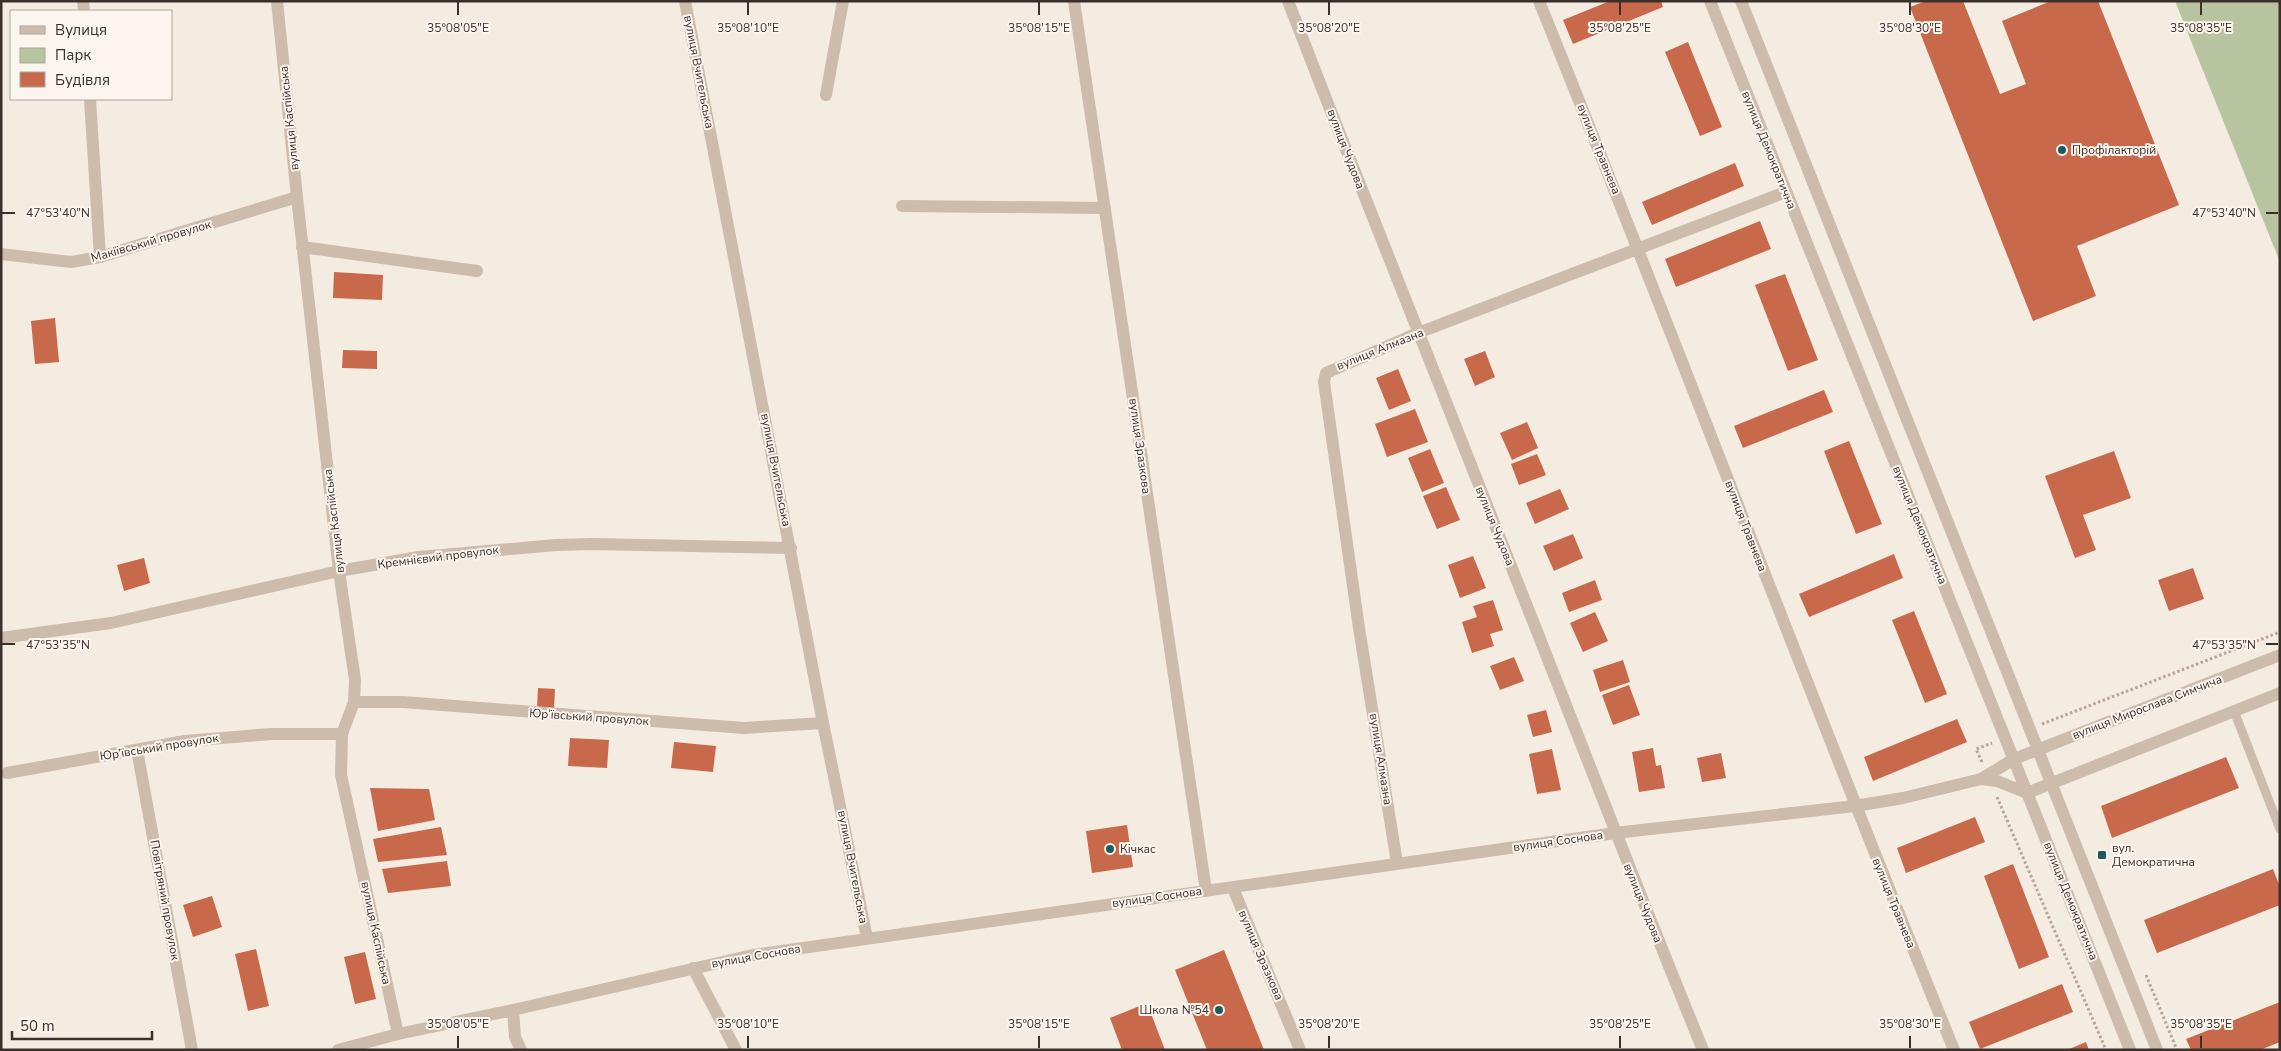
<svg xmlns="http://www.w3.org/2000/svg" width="2281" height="1051" viewBox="0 0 2281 1051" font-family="'Nunito Sans',sans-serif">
  <rect width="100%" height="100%" fill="#f4ebe1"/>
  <path fill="#b8c4a0" d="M2175 1H2280V262Z"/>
  <path fill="#c8694b" d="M1610 1H1661L1663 7 1573 44 1563 20Z
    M1926 1H1963L2000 94 2026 84 2002 21 2051 1H2098L2179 205 2077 246 2096 296 2033 321 1910 7Z
    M1688 42 1722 127 1700 136 1665 52Z
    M1735 163 1744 186 1652 225 1642 202Z
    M1760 221 1771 249 1676 287 1665 259Z
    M334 272 383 275 382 300 333 298Z
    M1785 274 1818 360 1788 371 1755 285Z
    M55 318 59 362 35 364 31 321Z
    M343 350 377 351V369L342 368Z
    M1485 351 1495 377 1475 386 1464 359Z
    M1398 369 1411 401 1389 410 1376 378Z
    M1824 390 1833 412 1743 448 1734 426Z
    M1415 409 1428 442 1387 457 1375 424Z
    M1527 422 1538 448 1512 460 1500 433Z
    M1849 441 1882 524 1856 534 1824 451Z
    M1430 449 1444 483 1422 492 1408 458Z
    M2114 451 2131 498 2083 515 2096 550 2075 558 2045 476Z
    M1537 454 1546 475 1519 485 1511 464Z
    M1446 487 1460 520 1437 529 1423 496Z
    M1560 489 1569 509 1535 524 1526 503Z
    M1573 534 1583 558 1554 571 1543 546Z
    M1894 554 1903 578 1809 617 1799 594Z
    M1473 556 1486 588 1460 598 1448 565Z
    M144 558 150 583 124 591 117 565Z
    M2193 568 2204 599 2169 611 2158 580Z
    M1595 580 1602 600 1569 612 1562 593Z
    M1493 600 1503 630 1490 634 1494 646 1472 653 1462 622 1477 617 1473 606Z
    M1914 611 1947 694 1925 703 1892 620Z
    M1595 612 1608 641 1583 652 1570 623Z
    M1514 657 1524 681 1500 690 1490 666Z
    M1623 660 1630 682 1600 692 1593 670Z
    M1629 685 1640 715 1613 725 1602 695Z
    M538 688 555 689 554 709 537 708Z
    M1546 710 1552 732 1533 737 1527 715Z
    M1957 719 1967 742 1873 781 1864 757Z
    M570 738 609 740 607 768 568 766Z
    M674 742 716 746 713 772 671 768Z
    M1653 748 1656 766 1661 765 1665 788 1639 792 1632 752Z
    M1552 749 1561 790 1537 794 1529 754Z
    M1721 753 1726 778 1702 782 1697 758Z
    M2226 757 2239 788 2112 838 2101 806Z
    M370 788 429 789 435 820 378 831Z
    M1975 817 1985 842 1906 873 1897 848Z
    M1127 825 1133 867 1092 873 1086 831Z
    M441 827 447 855 378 862 373 839Z
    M447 861 451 886 388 893 382 869Z
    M2013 864 2049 957 2019 969 1984 876Z
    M2273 869 2280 887V905L2157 953 2144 920Z
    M212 896 222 927 193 937 183 905Z
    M256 949 269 1006 248 1011 235 954Z
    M1224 950 1264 1050H1207L1175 970Z
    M365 952 376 999 355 1004 344 957Z
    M2062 984 2073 1012 1980 1049 1969 1022Z
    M2280 1002V1042L2260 1050H2191L2186 1039Z
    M1147 1003 1165 1050H1122L1110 1018Z
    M2086 1042 2089 1050H2067Z"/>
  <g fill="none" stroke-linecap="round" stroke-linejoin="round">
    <path stroke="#b9a596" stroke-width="3" stroke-dasharray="2.5 2.5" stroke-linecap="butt" d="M2042 724 2280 632
      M1982 762 1976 749 1992 743
      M1997 797 2106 1050
      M2146 975 2177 1050"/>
    <path stroke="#cdbbac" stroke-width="9" d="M2234 711 2280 829"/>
    <path stroke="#cdbbac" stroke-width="12" d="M83 1 84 11
      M277 1 297 197 339 571 355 680 354 702 342 734 341 775 398 1034
      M685 1 823 723 867 938
      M1074 1 1206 891
      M1288 1C1363 195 1441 388 1517 581 1579 737 1639 894 1703 1050
      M1539 1C1680 350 1812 702 1954 1050
      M826 95 843 1
      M90 99 100 257
      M902 206 1105 208
      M302 247 477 271
      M1 254 71 262 100 257 297 197
      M1 638 111 623 339 571 419 557 556 545 592 544 791 548
      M354 702H403L744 728 823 723
      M137 750 192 1050
      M7 773 185 741 271 734H342
      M1981 779 2014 759
      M1397 863 1359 628 1324 382 1326 373 1418 333 1786 192
      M693 968 736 1050
      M513 1010 515 1037 521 1050
      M338 1050 398 1034 513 1010 753 955 1615 833 1855 806 1903 798 1981 779 1997 781 2027 793"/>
    <path stroke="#cdbbac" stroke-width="12" d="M1710 1 2130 1050
      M1741 1 2157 1050
      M2014 759 2280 655
      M2027 793 2280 693
      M1233 888 1300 1050"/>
  </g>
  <path fill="none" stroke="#3b302b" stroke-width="2" d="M458 2V15M748 2V15M1039 2V15M1329 2V15M1620 2V15M1910 2V15M2201 2V15M2 213H15M2266 213H2278M2 644H15M2266 644H2278M458 1036V1048M748 1036V1048M1039 1036V1048M1329 1036V1048M1620 1036V1048M1910 1036V1048M2201 1036V1048"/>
  <g fill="#1f5a5e" stroke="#fbf5ee" stroke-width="2">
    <circle cx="2062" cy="150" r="5"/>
    <circle cx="1110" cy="849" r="5"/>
    <rect x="2097" y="850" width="10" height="10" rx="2.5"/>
    <circle cx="1219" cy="1010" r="5"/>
  </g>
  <g text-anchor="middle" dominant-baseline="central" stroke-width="4" stroke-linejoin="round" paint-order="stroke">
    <g font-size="12" fill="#3b302b" stroke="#fbf5ee">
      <text transform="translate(699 72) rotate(79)">вулиця Вчительська</text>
      <text transform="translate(289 118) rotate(-96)">вулиця Каспійська</text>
      <text transform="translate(1346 149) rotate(69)">вулиця Чудова</text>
      <text transform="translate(1599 149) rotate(68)">вулиця Травнева</text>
      <text transform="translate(1769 150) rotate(68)">вулиця Демократична</text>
      <text transform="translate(151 241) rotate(-16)">Макіївський провулок</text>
      <text transform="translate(1380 349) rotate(-22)">вулиця Алмазна</text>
      <text transform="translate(1140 446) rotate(82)">вулиця Зразкова</text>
      <text transform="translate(776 470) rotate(79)">вулиця Вчительська</text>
      <text transform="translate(334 521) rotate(-97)">вулиця Каспійська</text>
      <text transform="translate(1920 525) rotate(68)">вулиця Демократична</text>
      <text transform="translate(1495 526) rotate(68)">вулиця Чудова</text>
      <text transform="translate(1746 526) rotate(69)">вулиця Травнева</text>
      <text transform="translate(438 557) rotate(-7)">Кремнієвий провулок</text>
      <text transform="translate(2147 707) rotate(-21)">вулиця Мирослава Симчича</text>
      <text transform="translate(589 717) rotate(4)">Юр’ївський провулок</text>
      <text transform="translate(159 747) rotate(-9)">Юр’ївський провулок</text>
      <text transform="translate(1381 759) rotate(81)">вулиця Алмазна</text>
      <text transform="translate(1558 841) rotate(-8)">вулиця Соснова</text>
      <text transform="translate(853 867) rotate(79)">вулиця Вчительська</text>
      <text transform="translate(1157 897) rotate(-8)">вулиця Соснова</text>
      <text transform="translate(165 900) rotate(80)">Повітряний провулок</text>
      <text transform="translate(2071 901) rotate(68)">вулиця Демократична</text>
      <text transform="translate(1643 903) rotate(68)">вулиця Чудова</text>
      <text transform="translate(1894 903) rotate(68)">вулиця Травнева</text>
      <text transform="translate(376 933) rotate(78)">вулиця Каспійська</text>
      <text transform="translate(1261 955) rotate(67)">вулиця Зразкова</text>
      <text transform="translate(756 956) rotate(-10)">вулиця Соснова</text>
    </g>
    <g font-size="12" fill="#3b302b" stroke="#fbf5ee" text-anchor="start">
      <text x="2072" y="150">Профілакторій</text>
      <text x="2112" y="848">вул.<tspan x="2112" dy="14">Демократична</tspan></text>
      <text x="1120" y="849">Кічкас</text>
      <text x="1209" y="1010" text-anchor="end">Школа №54</text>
    </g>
  </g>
  <g font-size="12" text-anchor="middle" fill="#3b302b" stroke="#fbf5ee" stroke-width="4" stroke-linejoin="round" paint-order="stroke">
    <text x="458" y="32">35°08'05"E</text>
    <text x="748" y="32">35°08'10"E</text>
    <text x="1039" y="32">35°08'15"E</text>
    <text x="1329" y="32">35°08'20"E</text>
    <text x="1620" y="32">35°08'25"E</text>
    <text x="1910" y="32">35°08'30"E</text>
    <text x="2201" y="32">35°08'35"E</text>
    <text x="58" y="217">47°53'40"N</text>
    <text x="2224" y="217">47°53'40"N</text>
    <text x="58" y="649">47°53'35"N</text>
    <text x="2224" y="649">47°53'35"N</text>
    <text x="458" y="1028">35°08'05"E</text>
    <text x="748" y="1028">35°08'10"E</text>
    <text x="1039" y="1028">35°08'15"E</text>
    <text x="1329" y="1028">35°08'20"E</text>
    <text x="1620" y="1028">35°08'25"E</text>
    <text x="1910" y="1028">35°08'30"E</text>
    <text x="2201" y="1028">35°08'35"E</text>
  </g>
  <rect width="2281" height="1051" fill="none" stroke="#3b302b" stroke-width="5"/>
  <rect x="10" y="10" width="162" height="90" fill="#fbf5ee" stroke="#aea6a0"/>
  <rect x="20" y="26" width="25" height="8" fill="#cdbbac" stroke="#aea6a0"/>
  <text x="55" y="35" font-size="15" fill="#3b302b">Вулиця</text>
  <rect x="20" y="48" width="25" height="15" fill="#b8c4a0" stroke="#aea6a0"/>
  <text x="55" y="60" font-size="15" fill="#3b302b">Парк</text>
  <rect x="20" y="72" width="25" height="15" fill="#c8694b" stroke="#aea6a0"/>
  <text x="55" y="85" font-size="15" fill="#3b302b">Будівля</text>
  <path d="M12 1031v8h140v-8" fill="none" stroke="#3b302b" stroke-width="2.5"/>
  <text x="20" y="1031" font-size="15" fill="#3b302b" stroke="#fbf5ee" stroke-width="4" paint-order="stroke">50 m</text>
</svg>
